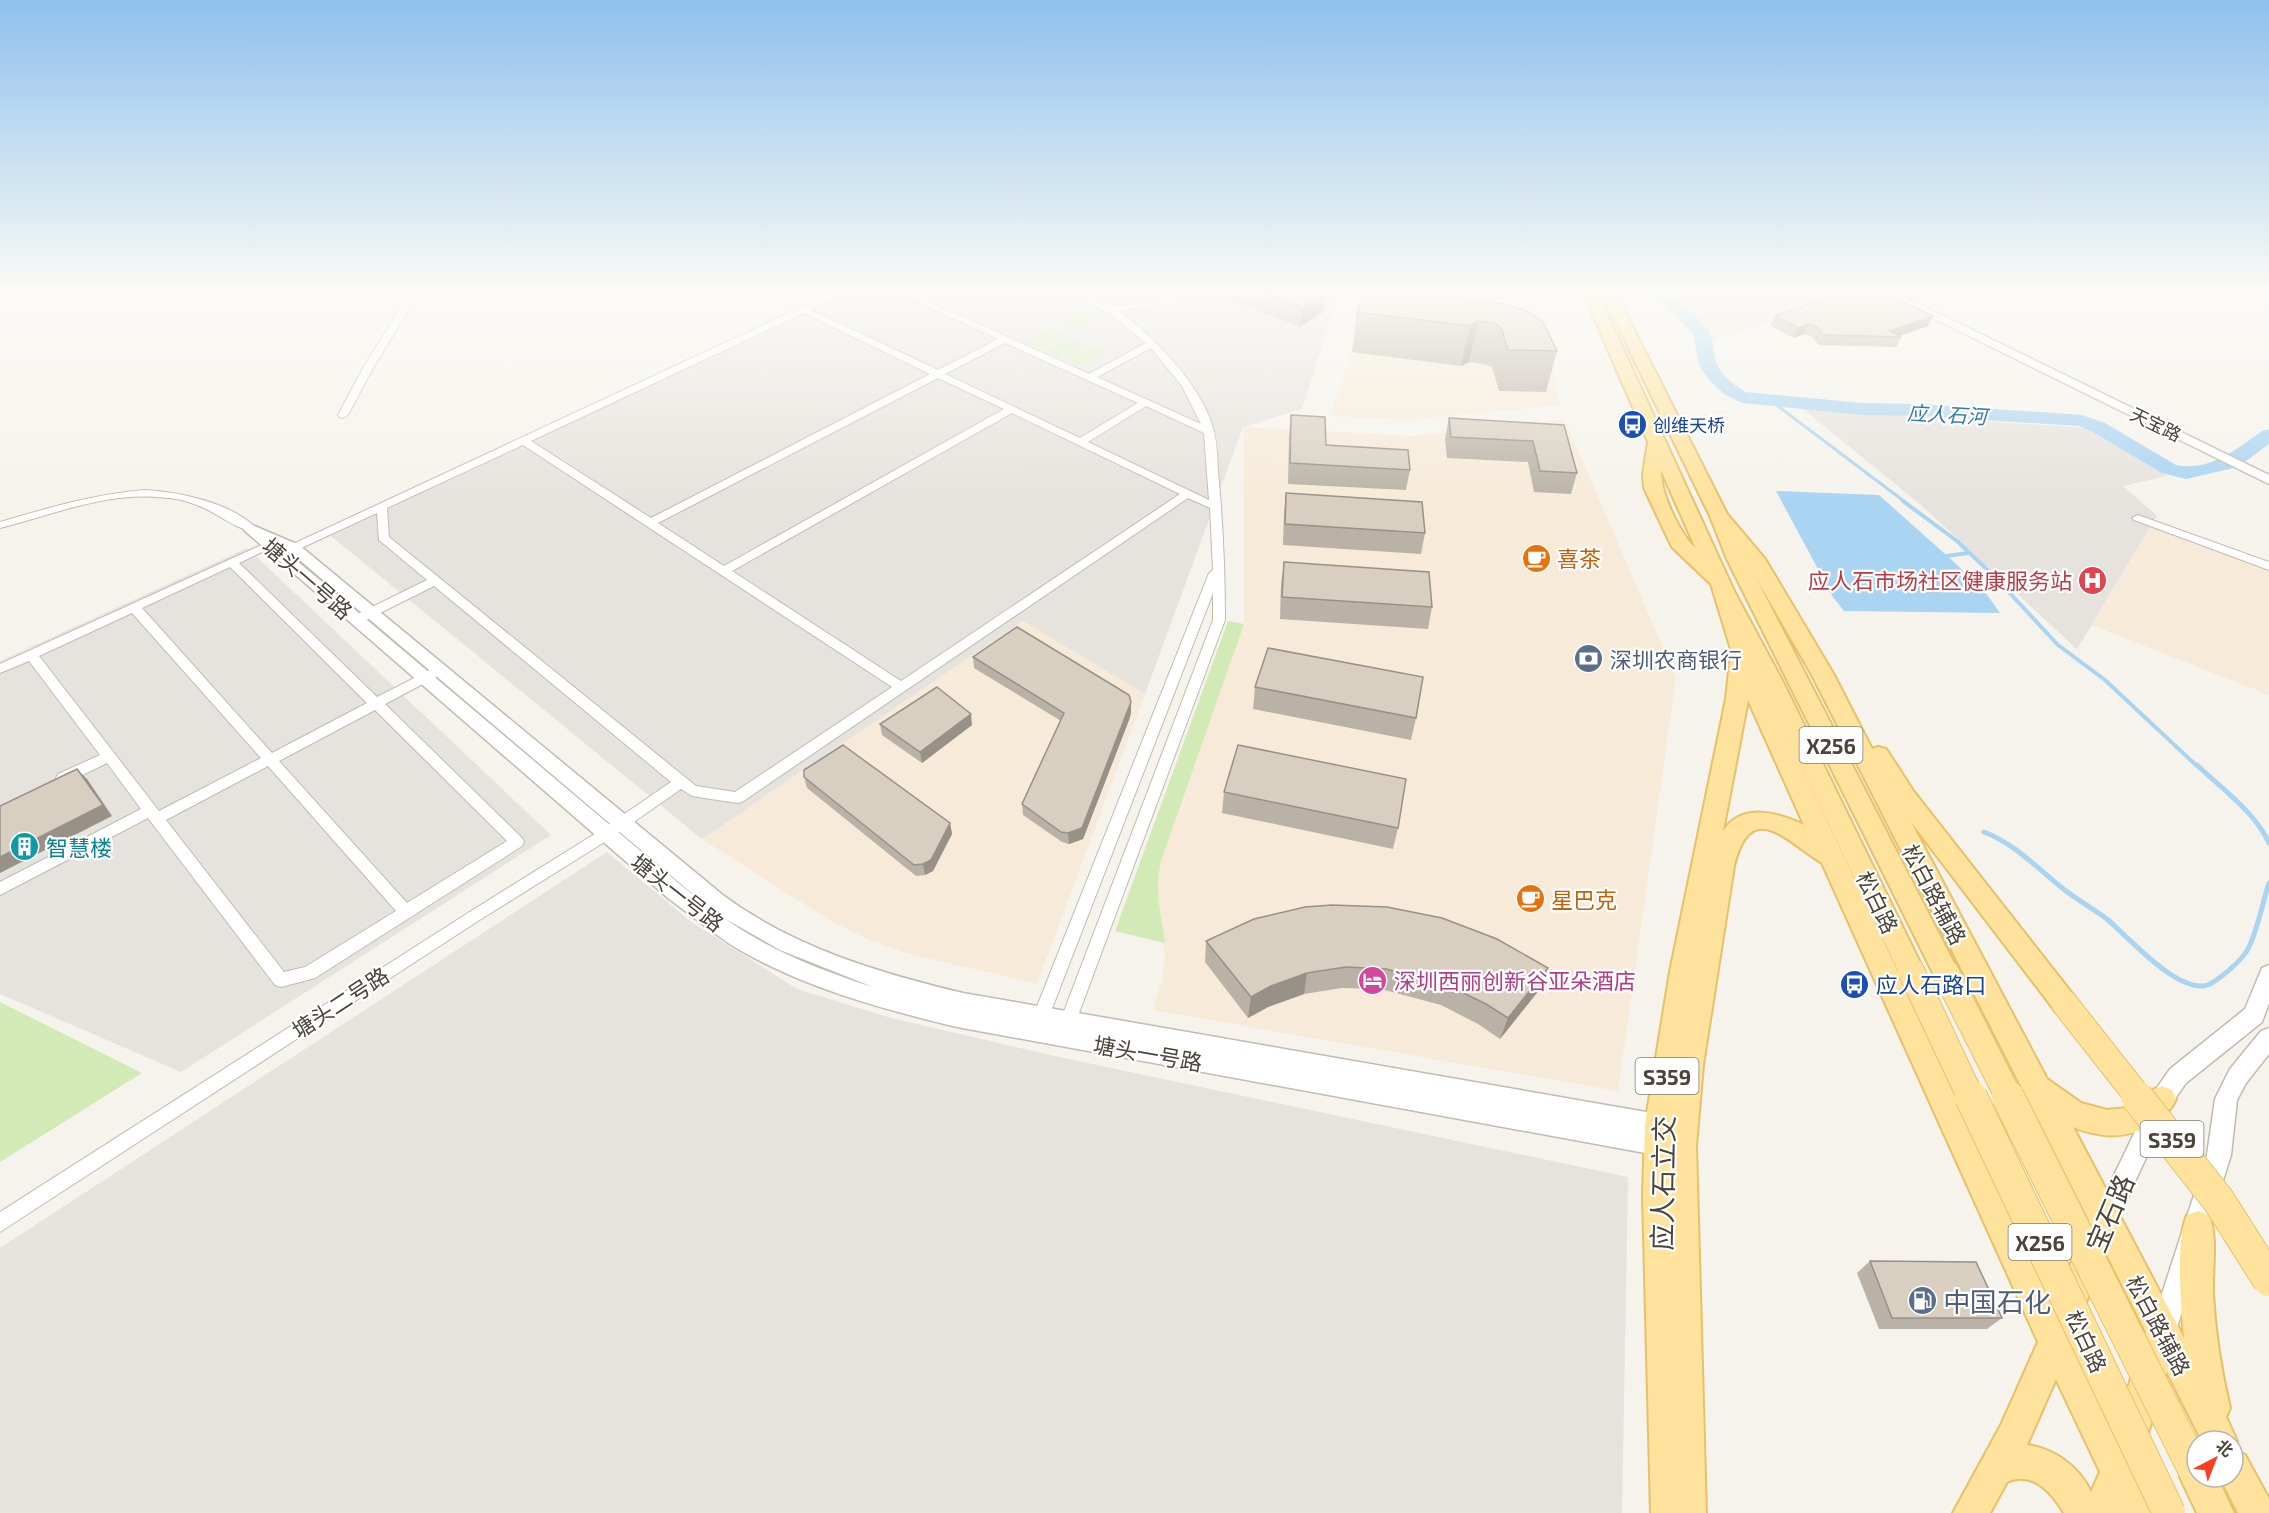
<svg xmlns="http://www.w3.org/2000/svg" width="2269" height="1513" viewBox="0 0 2269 1513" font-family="'Exo 2','Noto Sans SC',sans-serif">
  <rect width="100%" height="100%" fill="#f6f3ec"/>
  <path fill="#eae5da" d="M1863 290 1713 341 1700 325 1659 291Z"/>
  <path fill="#f7ead8" d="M1364 313 1548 337 1560 405 1406 420 1331 416Z
    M1565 420 1676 678 1618 1091 1153 1010 1163 976 1165 959 1162 921 1157 901V880L1161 861 1244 624V427L1412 436Z
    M2151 527 2269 570V695L2092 625Z
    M1024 621 1145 694 1037 984 910 954 870 940 834 923 702 839Z"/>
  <path fill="#e6e2dd" d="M855 290H1329L1337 300 1302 409 1243 427 1145 694 1023 621 702 839 331 536Z
    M1803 409 2087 428 2167 476 2123 486 2157 516 2077 649 1921 505Z
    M247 548 551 835 181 1072 0 994V661Z
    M607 852 690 921 797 989 891 1018 1059 1057 1628 1177 1622 1513H0V1248Z"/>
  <path fill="#d2eab5" d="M1082 312 1097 319 1071 332 1057 326Z
    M1051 328 1066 335 1040 349 1025 342Z
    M1070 337 1085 344 1059 358 1043 351Z
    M1089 345 1105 352 1079 366 1063 359Z
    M1228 621 1244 624 1161 861C1154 892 1161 912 1165 943L1115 931Z
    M0 1002 142 1073 0 1162Z"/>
  <path fill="#a9d4f2" d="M1776 491 1879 495 1954 562 1985 592 2000 613 1844 611 1833 597Z"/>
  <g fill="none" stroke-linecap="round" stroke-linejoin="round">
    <path stroke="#a9d4f2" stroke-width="3" d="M1770 400 1905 502"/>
    <path stroke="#a9d4f2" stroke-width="4" d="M1903 501 1957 541 1993 575 2058 645 2105 680 2198 767
      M1947 556 1968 553"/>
    <path stroke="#a9d4f2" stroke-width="5" d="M2197 765C2221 788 2255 812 2269 843
      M1984 832C2015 844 2036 867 2062 888 2076 899 2092 908 2107 919 2129 938 2173 988 2203 986 2215 985 2243 959 2248 949 2258 929 2262 904 2269 883"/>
    <path fill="#a9d4f2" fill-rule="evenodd" d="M1649 290H1667C1680 303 1698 315 1708 330 1713 338 1713 345 1714 353 1716 372 1731 383 1746 392L1862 403 1921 404 2082 415 2105 423 2176 465C2209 472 2237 449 2262 431L2269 429V444L2238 467 2186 479 2162 473 2091 431 2079 426 1921 416 1862 415 1742 403 1724 394 1709 380 1699 365 1693 334Z"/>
    <defs>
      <path id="minor" d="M412 290H421L373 368 348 415 343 418 339 417 338 415 363 368Z
        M838 290H850L811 310 938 370 998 339 892 290H904L1089 374 1146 343 1114 317 1069 290H1081L1111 307 1163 299 1192 290H1207L1164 304 1118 311C1154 336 1204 388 1214 432 1218 447 1217 466 1219 482 1223 528 1225 574 1225 620L1072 1032 1066 1034 1060 1032 1058 1027 1213 620V593L1046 1024 1044 1029 1038 1031 1032 1029 1030 1024 1209 573 1213 570 1210 508 1188 498 742 802 737 803 692 796 681 789 611 838 478 921 0 1232V1212L468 913 601 830 671 782 434 586 366 620H358L356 617 358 614 427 580 379 540 377 513 284 556H276V552ZM804 313 930 374 651 518 531 441ZM1005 343 1138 403 1080 438 945 374ZM1151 348 1182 386 1201 424 1097 377ZM938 378 1004 409 724 566 658 523ZM1146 406 1204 433 1209 500 1088 442ZM1012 413 1180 494 901 681 732 571ZM523 445 892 687 735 792 696 786 389 537 387 508Z
        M145 490C179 492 230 502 256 528L254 530C242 533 216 513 204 508 193 503 181 499 168 498 111 490 55 514 0 528V522C48 508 95 494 145 490Z
        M2138 515 2269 562V570L2134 520 2132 518Z
        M279 537 285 540 283 542 239 563 377 697 430 670H438L440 673 438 676 385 704 522 838 524 842 522 846 315 978 281 987 275 985 148 818 0 895V882L141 809 107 763 68 782H58L56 778 58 774 100 755 29 661 0 673V664ZM230 567 367 703 272 753 142 608ZM132 613 261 758 159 811 39 656ZM375 710 507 841 407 903 279 761ZM268 766 396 911 305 967 284 972 166 820Z"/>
      <path id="tertiary" d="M1876 290H1891L2269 475V484Z
        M250 524 299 545 724 896C795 948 879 973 963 993L1669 1116 1677 1119 1681 1127 1677 1135 1671 1137 1675 1138 1679 1146 1675 1154 1667 1157 957 1027C882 1009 805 988 738 949 713 934 691 915 668 898L245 531 243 528ZM283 549 289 551 701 901 682 886ZM724 918 780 950 873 987C820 970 769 950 724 918Z
        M2269 965V1003L2262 1022 2186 1083 2170 1106 2114 1227 2105 1231 2096 1227 2093 1219 2154 1092 2170 1069 2245 1009 2262 968Z
        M2269 1028V1054L2246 1083 2237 1100 2231 1155 2175 1334 2171 1343 2162 1347 2153 1343 2149 1334 2207 1155 2215 1099 2230 1069 2261 1031Z"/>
      <path id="primary" d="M1582 290H1596L1735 593 1784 684 1924 971 1920 979 1911 982 1902 979 1766 691 2054 1304 2089 1220 1812 675 1755 576 1959 973 1955 981 1946 984 1937 981 1727 559 1710 516 1600 290H1614L1727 514 1765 559 1834 675 1872 749 1878 747 1886 749 1914 792 2074 996 2078 1004 2074 1012 2065 1015 2056 1012 1911 822 2047 1079 2081 1103 2107 1110 2127 1108 2152 1090 2162 1086 2172 1090 2176 1099C2172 1109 2166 1113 2157 1120 2131 1140 2103 1139 2073 1127L2184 1338C2181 1305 2175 1244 2187 1215L2198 1211 2209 1215C2218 1238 2212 1269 2213 1293 2215 1332 2221 1370 2230 1408L2226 1417 2237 1441 2234 1450 2245 1455 2269 1499V1513H2238L2220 1477H2233V1441H2202L2167 1372 2136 1472 2153 1513H2064C2052 1493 2033 1470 2007 1482L1990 1513H1953L2001 1425 2038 1342 1822 863C1787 842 1751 796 1734 866L1703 1065 1696 1146 1706 1513H1651L1643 1195 1645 1125 1670 972 1726 699 1730 661 1733 656 1711 584 1672 547 1644 488 1643 474 1648 442ZM1661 470 1696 549C1680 534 1660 493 1661 470ZM1748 700 1804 825C1779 813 1742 802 1723 831ZM2106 1253 2146 1332 2115 1428 2071 1340ZM2056 1379 2100 1472 2091 1492C2079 1467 2055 1449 2027 1445Z
        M2197 1460V1477H2217L2234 1513H2197L2180 1477 2186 1465Z"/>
    </defs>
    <use href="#minor" stroke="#c2bbae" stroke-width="2"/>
    <use href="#tertiary" stroke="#c2bbae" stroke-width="3"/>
    <use href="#primary" stroke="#e6c16a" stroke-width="4"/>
    <use href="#minor" fill="#fff" fill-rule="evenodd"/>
    <use href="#tertiary" fill="#fff" fill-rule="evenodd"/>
    <use href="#primary" fill="#ffe39c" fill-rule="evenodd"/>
    <defs>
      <path id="primary-bridge-far1" d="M1911 971 1971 1098
        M1946 973 2009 1098
        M2065 1004 2139 1098"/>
      <path id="primary-bridge" d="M1971 1097 2169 1513
        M2008 1097 2197 1475
        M2137 1097 2219 1201 2269 1280"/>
    </defs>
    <use href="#primary-bridge-far1" stroke="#e6c16a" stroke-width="28" stroke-linecap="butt"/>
    <use href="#primary-bridge" stroke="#e6c16a" stroke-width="34" stroke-linecap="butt"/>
    <use href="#primary-bridge-far1" stroke="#ffe39c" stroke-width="26"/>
    <use href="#primary-bridge" stroke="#ffe39c" stroke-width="32"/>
  </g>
  <path fill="#bab2a6" d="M1214 290H1324L1323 312 1300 327 1214 294Z
    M1841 298 1928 326 1900 336 1901 337 1896 347 1818 345 1813 337 1804 334 1794 338 1771 326 1775 316Z
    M1503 304 1557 351 1546 392 1499 391 1492 367 1484 364 1469 362 1461 366 1352 352 1357 312Z
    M1291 415 1326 445 1410 470 1406 490 1288 484 1289 436Z
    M1449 418 1564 425 1577 473 1571 494 1534 492 1528 462 1447 458 1445 439Z
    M1286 493 1425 533 1421 554 1283 545 1284 514Z
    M1284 562 1432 607 1428 629 1280 619 1281 584Z
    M973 657 1131 702V713L1129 720 1083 839 1069 844 1062 842 1023 815 1022 804 1061 721 974 668Z
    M1255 687 1416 718 1411 740 1253 709Z
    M880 724 972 725 922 763 882 735Z
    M804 777 950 823 952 834 933 871 925 875 916 876 807 788Z
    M1224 792 1398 828 1393 849 1222 813Z
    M1206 941 1548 968 1540 989 1500 1039 1478 1024 1441 1005 1381 989 1342 988 1304 994 1268 1007 1248 1018 1205 962Z
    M1870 1261 2002 1318 1987 1329H1879L1857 1273Z"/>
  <path fill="#979187" d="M1326 293 1323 312 1300 327 1302 307Z
    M1933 316 1928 326 1899 336 1890 331Z
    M1478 321 1469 362 1461 366 1470 326Z
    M1808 324 1804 334 1794 338 1798 328Z
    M1131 702V713L1129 720 1083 839 1069 844 1068 833Z
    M971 714 972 725 922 763 920 752Z
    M77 769 87 779 112 816 0 873V857Z
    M950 823 952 834 933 871 925 875 923 864Z
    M1548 968 1540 989 1500 1039 1508 1018Z
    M1307 973 1304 994 1268 1007 1248 1018 1251 997 1271 986Z"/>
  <path fill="#d8cfc1" stroke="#979187" stroke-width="1.5" d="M1257 290H1324L1326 293 1302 307Z
    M1364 290H1399L1503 304 1527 311 1543 322 1557 351 1508 350 1501 327 1493 323 1478 321 1470 326 1357 312Z
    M1862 290H1879L1933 316 1890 331 1901 337 1823 335 1817 327 1808 324 1798 328 1775 316 1836 295 1841 298Z
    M1291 415 1325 417 1326 445 1408 450 1410 470 1290 463Z
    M1449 418 1564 425 1577 473 1540 471 1533 441 1451 437Z
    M1286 493 1422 502 1425 533 1285 524Z
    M1284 562 1429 572 1432 607 1282 597Z
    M1017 627 1129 695 1131 702 1082 828 1068 833 1061 832 1022 804 1064 713 973 657Z
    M1268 648 1423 677 1416 718 1255 687Z
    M937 687 971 714 920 752 880 724Z
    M843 745 950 823 931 860 923 864 914 865 804 777V770Z
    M1238 745 1406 779 1398 828 1224 792Z
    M77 769 103 805 0 857V806Z
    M1332 905 1387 907 1442 918 1497 939 1548 968 1508 1018 1486 1004 1447 985 1386 969 1346 967 1307 973 1271 986 1251 997 1206 941 1254 919 1305 907Z
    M1870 1261 1976 1262 2002 1318H1892Z"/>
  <linearGradient id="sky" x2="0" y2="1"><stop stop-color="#8fc1ec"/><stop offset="0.58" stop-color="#fbfaf6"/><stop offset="1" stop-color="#fbfaf6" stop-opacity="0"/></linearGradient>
  <rect width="2269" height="502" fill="url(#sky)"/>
  <defs>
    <symbol id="bus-disc" viewBox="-11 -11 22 22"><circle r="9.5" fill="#1a4fb4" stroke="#fff"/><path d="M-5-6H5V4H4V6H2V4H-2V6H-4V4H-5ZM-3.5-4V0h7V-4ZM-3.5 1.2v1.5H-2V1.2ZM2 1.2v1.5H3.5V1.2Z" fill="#fff"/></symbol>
    <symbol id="cafe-disc" viewBox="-11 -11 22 22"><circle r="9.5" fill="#e8710a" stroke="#fff"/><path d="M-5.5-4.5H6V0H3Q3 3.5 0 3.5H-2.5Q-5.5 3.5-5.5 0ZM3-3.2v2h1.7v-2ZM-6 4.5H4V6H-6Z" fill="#fff"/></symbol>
    <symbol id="hospital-disc" viewBox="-11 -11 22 22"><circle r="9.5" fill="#e0444e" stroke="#fff"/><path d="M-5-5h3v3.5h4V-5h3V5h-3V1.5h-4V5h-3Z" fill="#fff"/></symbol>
    <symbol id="bank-disc" viewBox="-11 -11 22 22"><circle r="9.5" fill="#5c6f8a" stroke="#fff"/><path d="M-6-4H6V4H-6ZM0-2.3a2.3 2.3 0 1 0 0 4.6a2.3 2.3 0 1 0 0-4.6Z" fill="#fff"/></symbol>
    <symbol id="building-disc" viewBox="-11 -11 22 22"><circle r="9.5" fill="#0f9aa8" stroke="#fff"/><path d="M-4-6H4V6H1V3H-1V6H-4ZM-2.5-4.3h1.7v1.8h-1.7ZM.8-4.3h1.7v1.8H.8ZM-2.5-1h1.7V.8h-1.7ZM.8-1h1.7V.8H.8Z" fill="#fff"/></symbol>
    <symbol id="hotel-disc" viewBox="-11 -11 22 22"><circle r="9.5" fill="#d1479c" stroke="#fff"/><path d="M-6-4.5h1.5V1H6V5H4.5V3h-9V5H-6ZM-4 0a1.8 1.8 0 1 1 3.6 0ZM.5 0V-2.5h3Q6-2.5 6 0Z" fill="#fff"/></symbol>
    <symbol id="fuel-disc" viewBox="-11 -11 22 22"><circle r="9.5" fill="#5c6f8a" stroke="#fff"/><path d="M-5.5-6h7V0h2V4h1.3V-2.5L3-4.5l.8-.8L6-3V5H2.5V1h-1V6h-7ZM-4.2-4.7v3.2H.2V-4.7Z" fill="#fff"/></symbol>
  </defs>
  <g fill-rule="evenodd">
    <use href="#bus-disc" x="1616" y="408" width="33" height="33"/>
    <use href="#cafe-disc" x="1520" y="542" width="33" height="33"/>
    <use href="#hospital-disc" x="2076" y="564" width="33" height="33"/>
    <use href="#bank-disc" x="1572" y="642" width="33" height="33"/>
    <use href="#building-disc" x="8" y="830" width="33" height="33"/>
    <use href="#cafe-disc" x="1514" y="882" width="33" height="33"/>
    <use href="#hotel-disc" x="1356" y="964" width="33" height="33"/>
    <use href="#bus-disc" x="1838" y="968" width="33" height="33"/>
    <use href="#fuel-disc" x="1906" y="1284" width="33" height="33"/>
  </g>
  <g text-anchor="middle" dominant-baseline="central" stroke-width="4.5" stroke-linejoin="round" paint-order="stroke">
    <g font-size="18" fill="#4b4439" stroke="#fff">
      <text transform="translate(2156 424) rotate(26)">天宝路</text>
    </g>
    <g font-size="18" fill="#164399" stroke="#fff" text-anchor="start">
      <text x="1653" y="425">创维天桥</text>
    </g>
    <g font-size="20" font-style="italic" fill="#2e7ab2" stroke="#fff">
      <text transform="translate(1947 414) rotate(3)">应人石河</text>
    </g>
    <g fill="#fff" stroke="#817c74" stroke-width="1.5">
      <rect x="1799.5" y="727" width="63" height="36" rx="4.5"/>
      <rect x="1635.5" y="1058" width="63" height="36" rx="4.5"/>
      <rect x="2140.5" y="1121" width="63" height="36" rx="4.5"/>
      <rect x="2008.5" y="1224" width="63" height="36" rx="4.5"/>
    </g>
    <g font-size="21" font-weight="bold" fill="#4b4439">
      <text x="1831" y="745">X256</text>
      <text x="1667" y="1076">S359</text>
      <text x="2172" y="1139">S359</text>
      <text x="2040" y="1242">X256</text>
    </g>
    <g font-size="22" fill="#c56008" stroke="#fff" text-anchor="start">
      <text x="1557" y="558">喜茶</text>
      <text x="1551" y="899">星巴克</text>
    </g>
    <g font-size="22" fill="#4b4439" stroke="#fff">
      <text transform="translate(308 578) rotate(41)">塘头一号路</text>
      <text transform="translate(678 892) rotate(38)">塘头一号路</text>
      <text transform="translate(1935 894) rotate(62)">松白路辅路</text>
      <text transform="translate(1878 902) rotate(64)">松白路</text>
      <text transform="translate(340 1002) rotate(-33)">塘头二号路</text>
      <text transform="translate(1148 1053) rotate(10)">塘头一号路</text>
      <text transform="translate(2159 1325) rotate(62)">松白路辅路</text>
      <text transform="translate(2087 1341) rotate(65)">松白路</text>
    </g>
    <g font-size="22" fill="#be3a42" stroke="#fff" text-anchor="end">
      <text x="2072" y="580">应人石市场社区健康服务站</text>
    </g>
    <g font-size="22" fill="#4e5e75" stroke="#fff" text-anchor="start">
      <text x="1610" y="659">深圳农商银行</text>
    </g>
    <g font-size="22" fill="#0d838f" stroke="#fff" text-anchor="start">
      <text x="46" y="847">智慧楼</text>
    </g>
    <g font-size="22" fill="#b23c85" stroke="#fff" text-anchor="start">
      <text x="1394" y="980">深圳西丽创新谷亚朵酒店</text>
    </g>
    <g font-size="22" fill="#164399" stroke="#fff" text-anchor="start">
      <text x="1876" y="984">应人石路口</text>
    </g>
    <g font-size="27" fill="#4b4439" stroke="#fff">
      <text transform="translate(1662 1183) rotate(-89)">应人石立交</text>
      <text transform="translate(2109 1213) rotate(-67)">宝石路</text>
    </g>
    <g font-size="27" fill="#4e5e75" stroke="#fff" text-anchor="start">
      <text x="1943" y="1301">中国石化</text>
    </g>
  </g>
  <g transform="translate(2215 1459) rotate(42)"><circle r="28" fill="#ffffff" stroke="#b7b4b0" stroke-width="1.5"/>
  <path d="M0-4.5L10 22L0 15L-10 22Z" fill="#fc3f1d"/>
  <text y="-9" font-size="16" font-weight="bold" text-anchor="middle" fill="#4b4439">北</text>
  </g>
</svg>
